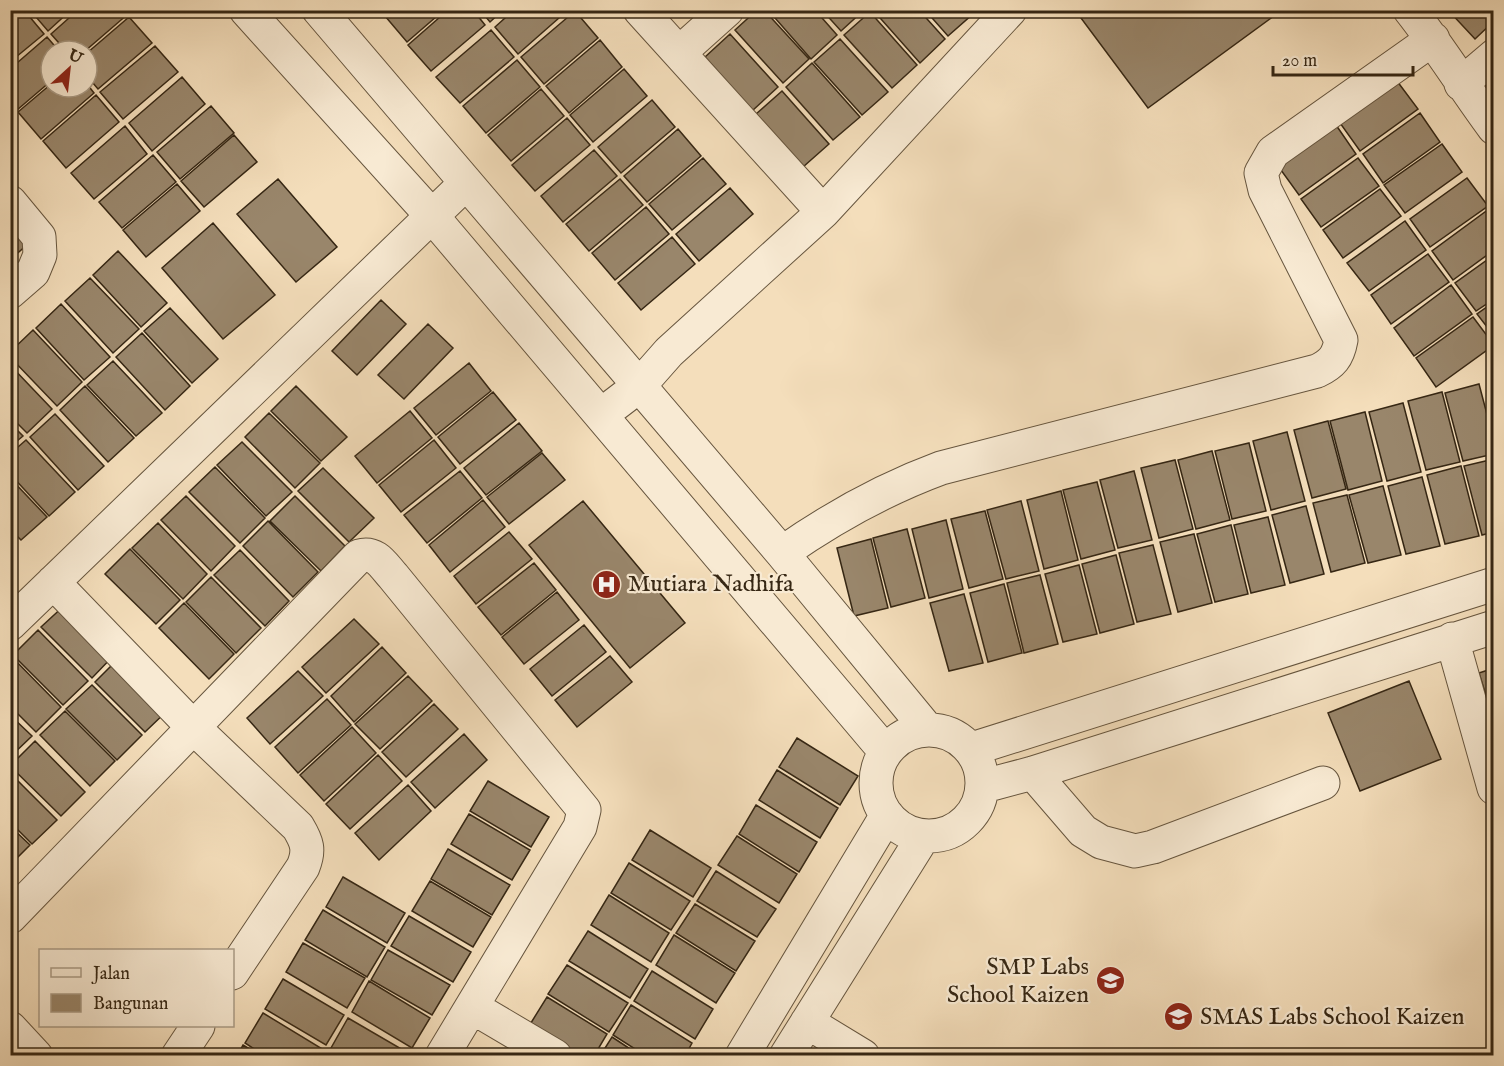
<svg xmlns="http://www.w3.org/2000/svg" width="1504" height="1066" viewBox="0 0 1504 1066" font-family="'IM FELL English',serif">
  <rect width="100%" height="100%" fill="#f4debb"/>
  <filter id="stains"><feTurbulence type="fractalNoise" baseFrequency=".00333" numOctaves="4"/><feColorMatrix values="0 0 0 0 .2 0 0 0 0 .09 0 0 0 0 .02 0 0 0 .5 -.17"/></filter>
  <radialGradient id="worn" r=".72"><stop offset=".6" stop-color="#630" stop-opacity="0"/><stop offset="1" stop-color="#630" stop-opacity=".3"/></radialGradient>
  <path fill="#99866b" stroke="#362714" stroke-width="1.5" d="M17 10H24L44 34 10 62V16Z
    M30 10H71L48 31Z
    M78 10H125L128 14 85 51H66L51 34Z
    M391 10H444L407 42 385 16Z
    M448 10H473L485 25 431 71 408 45Z
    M480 10H503L490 22Z
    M514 10H568L518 54 495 27Z
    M757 10H764L809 59 783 83 735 30Z
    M768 10H815L837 35 811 59Z
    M822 10H864L841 31Z
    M873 10H919L945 39 920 63Z
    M925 10H972L974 13 948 36Z
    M1075 10H1282L1148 108Z
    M1448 10H1494V21L1475 39Z
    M575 11 598 38 544 84 521 57Z
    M870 12 917 65 892 88 844 35Z
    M129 17 152 43 98 89 87 76V53Z
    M491 30 514 57 460 103 436 77Z
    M730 34 778 87 752 111 705 57Z
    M47 37 59 51H51V81L17 110 10 102V69Z
    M840 39 888 92 862 115 814 62Z
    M600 40 622 67 569 113 546 86Z
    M155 46 178 72 123 119 100 92Z
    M517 60 540 87 486 133 463 106Z
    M812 63 860 117 833 140 786 87Z
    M624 69 647 96 593 142 570 115Z
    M182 77 205 104 152 151 129 123Z
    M1397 81 1418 109 1360 151 1340 123Z
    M51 84V87H87V84L94 93 41 139 18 112Z
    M541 89 564 116 511 161 488 135Z
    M782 91 829 144 803 167 756 114Z
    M96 95 119 122 66 168 43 141Z
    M652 100 675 127 621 173 598 147Z
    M211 106 234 133 180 179 157 152Z
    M1420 113 1440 142 1383 183 1363 154Z
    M567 118 590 145 535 191 512 165Z
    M1336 125 1356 154 1299 195 1278 166Z
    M125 126 147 154 94 199 71 173Z
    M678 129 701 156 647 202 624 176Z
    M234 135 257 162 204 207 181 181Z
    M1442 144 1462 172 1405 213 1384 185Z
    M594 150 617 176 563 222 541 196Z
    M153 155 176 182 122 228 99 202Z
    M703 158 726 184 672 230 649 204Z
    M1358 158 1379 186 1321 227 1301 199Z
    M1467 178 1488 206 1430 247 1410 219Z
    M278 179 337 247 296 282 237 214Z
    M620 179 643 205 589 251 566 224Z
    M177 184 200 211 146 257 123 230Z
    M730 188 753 214 699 261 676 234Z
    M1380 189 1401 216 1343 258 1323 230Z
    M646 207 669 234 615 280 592 253Z
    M1489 209 1494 215V250L1453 280 1432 251Z
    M1405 221 1426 250 1369 291 1347 263Z
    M10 222 30 242 10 260Z
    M213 223 275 295 223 339 162 268Z
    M672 237 695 264 641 310 618 283Z
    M118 251 167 303 141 327 93 275Z
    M1428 254 1449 282 1391 324 1371 295Z
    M1494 255V299L1476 311 1455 283Z
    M90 278 139 329 113 353 65 301Z
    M1451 285 1472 314 1414 356 1394 328Z
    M381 300 406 324 357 375 332 351Z
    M1494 302V336L1477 314Z
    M61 304 110 357 84 380 36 328Z
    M170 308 218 359 192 383 144 331Z
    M1473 317 1494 345 1436 387 1416 358Z
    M428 324 453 348 404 399 378 375Z
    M33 330 82 382 57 406 10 357V352Z
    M142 333 190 386 165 410 116 357Z
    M113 361 162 413 136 436 87 385Z
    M469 363 491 391 436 435 414 408Z
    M10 365 52 409 27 433 10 416Z
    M1479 384 1494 441V454L1463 461 1445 393Z
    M85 386 134 438 108 462 60 410Z
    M296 386 347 437 321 461 271 411Z
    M493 392 516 420 460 464 438 437Z
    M1442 392 1460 462 1426 470 1408 401Z
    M1403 403 1421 472 1387 481 1369 412Z
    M410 411 432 438 377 483 355 456Z
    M1365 412 1382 481 1348 490 1330 421Z
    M269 413 320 463 295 488 245 437Z
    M55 414 104 466 78 490 30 437Z
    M1328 421 1346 489 1312 498 1294 430Z
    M10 423 23 436 10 447Z
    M519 423 542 451 486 495 464 468Z
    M1287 432 1305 501 1271 510 1253 441Z
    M26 440 75 492 49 516 10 474V454Z
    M434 440 456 468 401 512 379 485Z
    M242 442 292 492 266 516 217 465Z
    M1249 443 1266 511 1232 519 1215 451Z
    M1212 451 1230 520 1196 529 1178 460Z
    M542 453 565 480 509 524 487 497Z
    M1494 459V532L1482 535 1464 466Z
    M1175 460 1193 529 1159 538 1141 468Z
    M1461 466 1479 536 1445 544 1427 475Z
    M215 467 265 518 240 543 189 492Z
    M323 468 374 518 349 542 298 491Z
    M460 471 482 498 427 543 404 515Z
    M1134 471 1152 540 1118 548 1100 480Z
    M1422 477 1440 546 1406 554 1388 486Z
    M10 478 47 517 21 540 10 529Z
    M1097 482 1115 550 1081 559 1063 490Z
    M1383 486 1401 555 1368 563 1349 495Z
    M1061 491 1078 560 1044 569 1027 500Z
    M1347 495 1365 563 1331 572 1313 503Z
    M186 496 235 546 211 571 161 520Z
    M295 496 345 546 321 571 270 521Z
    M483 500 505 527 450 572 429 545Z
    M583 501 685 623 630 668 529 545Z
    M1021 501 1039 571 1006 579 987 510Z
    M1306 506 1324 574 1290 583 1272 515Z
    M985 511 1003 579 969 588 951 519Z
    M1268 517 1285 585 1251 593 1234 525Z
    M946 520 963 589 929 598 912 529Z
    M268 521 318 572 293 597 243 546Z
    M158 523 207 574 183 599 132 548Z
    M1231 525 1248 594 1215 602 1197 534Z
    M907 529 925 598 891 607 873 538Z
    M509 532 532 559 476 604 454 576Z
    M1194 534 1212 603 1178 612 1160 542Z
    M871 539 888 608 854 616 837 548Z
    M1153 545 1171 614 1137 622 1119 553Z
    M130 549 180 600 156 624 105 574Z
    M240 550 289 601 265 626 214 575Z
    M1116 555 1134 624 1100 633 1082 564Z
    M534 563 556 590 501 635 478 607Z
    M1079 565 1097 634 1063 642 1045 574Z
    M1040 575 1058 644 1024 653 1007 583Z
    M211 577 261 628 236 653 186 602Z
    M1004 584 1022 653 988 662 970 593Z
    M557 592 579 620 524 664 502 637Z
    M964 594 983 663 949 671 930 603Z
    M67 603 116 653 92 678 41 627Z
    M184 603 234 654 209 679 159 628Z
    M354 619 379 644 326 693 302 667Z
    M584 625 606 652 552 696 530 669Z
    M38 630 88 681 63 705 13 655Z
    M382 647 406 673 354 722 331 696Z
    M11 656 61 707 36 732 10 706Z
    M610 656 632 682 577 727 555 700Z
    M119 658 170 708 145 732 95 682Z
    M1494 668V721L1479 673Z
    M298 671 323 696 270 744 247 718Z
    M408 676 432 701 380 749 355 724Z
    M1409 681 1441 759 1360 791 1328 713Z
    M92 685 142 735 117 760 66 709Z
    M327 699 351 725 298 773 275 747Z
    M434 704 458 729 406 777 382 752Z
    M65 711 115 761 90 786 40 735Z
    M10 715 32 736 10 757Z
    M352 727 376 753 324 801 300 775Z
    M464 734 487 760 435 808 411 782Z
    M797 738 858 776 840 805 779 767Z
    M35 741 85 792 61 816 10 766Z
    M378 755 402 781 350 829 326 804Z
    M777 770 838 808 820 838 759 800Z
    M10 773 57 820 32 844 10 822Z
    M488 781 549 817 531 847 470 811Z
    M408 785 431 811 379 860 355 833Z
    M756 805 817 842 799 872 739 834Z
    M469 814 530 850 512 880 451 844Z
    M10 826 30 845 10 865Z
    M650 830 711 868 693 897 632 860Z
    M737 836 797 874 779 903 718 865Z
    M448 849 510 885 492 915 431 879Z
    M629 863 690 901 671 930 611 893Z
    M716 871 776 909 757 937 697 901Z
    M343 877 405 913 387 943 326 907Z
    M430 881 491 917 473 947 412 911Z
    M609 895 669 933 651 962 591 925Z
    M695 904 755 941 736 971 676 933Z
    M323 910 385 947 367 977 305 940Z
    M409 916 471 952 453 982 391 946Z
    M588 931 648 969 630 998 569 961Z
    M674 935 735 973 716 1003 656 965Z
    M303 943 365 978 347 1008 286 972Z
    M388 950 450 985 432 1015 371 980Z
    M567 965 628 1003 609 1032 548 994Z
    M652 971 713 1009 695 1039 634 1001Z
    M283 979 344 1015 326 1045 265 1009Z
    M369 981 430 1018 412 1048 352 1012Z
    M547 997 607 1034 594 1056H576L529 1026Z
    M631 1005 692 1043 685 1056H646L613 1035Z
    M263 1013 324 1050 321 1056H265L245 1043Z
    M348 1018 410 1054 409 1056H343L331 1048Z
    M612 1037 641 1056H600Z
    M243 1045 261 1056H237Z"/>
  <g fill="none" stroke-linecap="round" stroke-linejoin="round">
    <defs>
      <path id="minor" d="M246 10 432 216 885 751
        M319 10 782 553 927 729
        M640 10 823 212
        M1410 10C1440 48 1465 89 1494 128
        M679 53 727 10
        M1461 84 1494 56
        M10 202 39 237 40 255 33 272 10 292
        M601 415 639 386 669 352 823 212 1010 10
        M782 553C832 518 884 489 941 468L1317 371C1332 364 1338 357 1341 340L1265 190 1261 173 1273 152 1433 39
        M53 582 193 727 298 827C307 842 310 850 303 867L232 973
        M10 624 466 183
        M1452 639 1494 788
        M876 783a53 53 0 1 1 106 0a53 53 0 1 1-106 0Z
        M972 749 1494 584
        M1033 773 1083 831 1101 842 1135 851 1153 847 1323 783
        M984 786 1033 773 1494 627
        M10 917 359 556C376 551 383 565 393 576L584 810 580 827 442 1056
        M472 1007 555 1056
        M807 1022 863 1056
        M10 1028 36 1056
        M178 1056 198 1026
        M742 1056 887 815
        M786 1056 923 837"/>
    </defs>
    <use href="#minor" stroke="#66553e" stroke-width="35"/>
    <use href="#minor" stroke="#f8ead3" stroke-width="33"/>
  </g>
  <defs>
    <symbol id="hospital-disc" viewBox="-11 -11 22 22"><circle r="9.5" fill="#8f2418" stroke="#f8ead3"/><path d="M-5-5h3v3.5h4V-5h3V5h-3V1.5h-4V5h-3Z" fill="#fff"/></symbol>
    <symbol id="school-disc" viewBox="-11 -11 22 22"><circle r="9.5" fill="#8f2418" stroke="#f8ead3"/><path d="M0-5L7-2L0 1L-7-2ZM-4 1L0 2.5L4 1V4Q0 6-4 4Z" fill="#fff"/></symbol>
  </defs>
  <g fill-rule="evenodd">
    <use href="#hospital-disc" x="590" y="568" width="33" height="33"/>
    <use href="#school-disc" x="1094" y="964" width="33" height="33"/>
    <use href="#school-disc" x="1162" y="1000" width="33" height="33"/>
  </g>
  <g text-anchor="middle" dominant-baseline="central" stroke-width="4.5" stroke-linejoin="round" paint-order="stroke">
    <g font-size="24" fill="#362714" stroke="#f8ead3" text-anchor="start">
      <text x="628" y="584">Mutiara Nadhifa</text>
      <text x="1089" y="967" text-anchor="end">SMP Labs<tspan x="1089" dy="28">School Kaizen</tspan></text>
      <text x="1200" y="1017">SMAS Labs School Kaizen</text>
    </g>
  </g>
  <rect width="1504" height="1066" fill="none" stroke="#f4debb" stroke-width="36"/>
  <rect x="12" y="12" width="1480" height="1042" fill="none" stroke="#362714" stroke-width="3"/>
  <rect x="18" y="18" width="1468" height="1030" fill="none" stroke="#362714" stroke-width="1.5"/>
  <rect x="39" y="949" width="195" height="78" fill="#f8ead3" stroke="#aa9c87" stroke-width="1.5"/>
  <rect x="51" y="968" width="30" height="9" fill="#f8ead3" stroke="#aa9c87" stroke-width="1.5"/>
  <text x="93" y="979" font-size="18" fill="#362714">Jalan</text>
  <rect x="51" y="994" width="30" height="18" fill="#99866b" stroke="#aa9c87" stroke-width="1.5"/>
  <text x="93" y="1009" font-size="18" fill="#362714">Bangunan</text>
  <g transform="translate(69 69) rotate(27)"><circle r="28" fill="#f8ead3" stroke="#aa9c87" stroke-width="1.5"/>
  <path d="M0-4.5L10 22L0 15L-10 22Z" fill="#8f2418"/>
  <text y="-9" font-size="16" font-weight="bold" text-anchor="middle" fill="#362714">U</text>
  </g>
  <path d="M1273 66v9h140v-9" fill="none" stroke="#362714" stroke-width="3"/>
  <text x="1282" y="66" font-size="18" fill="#362714" stroke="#f8ead3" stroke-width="4.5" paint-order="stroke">20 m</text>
  <rect width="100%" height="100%" filter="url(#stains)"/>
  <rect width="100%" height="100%" fill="url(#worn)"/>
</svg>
